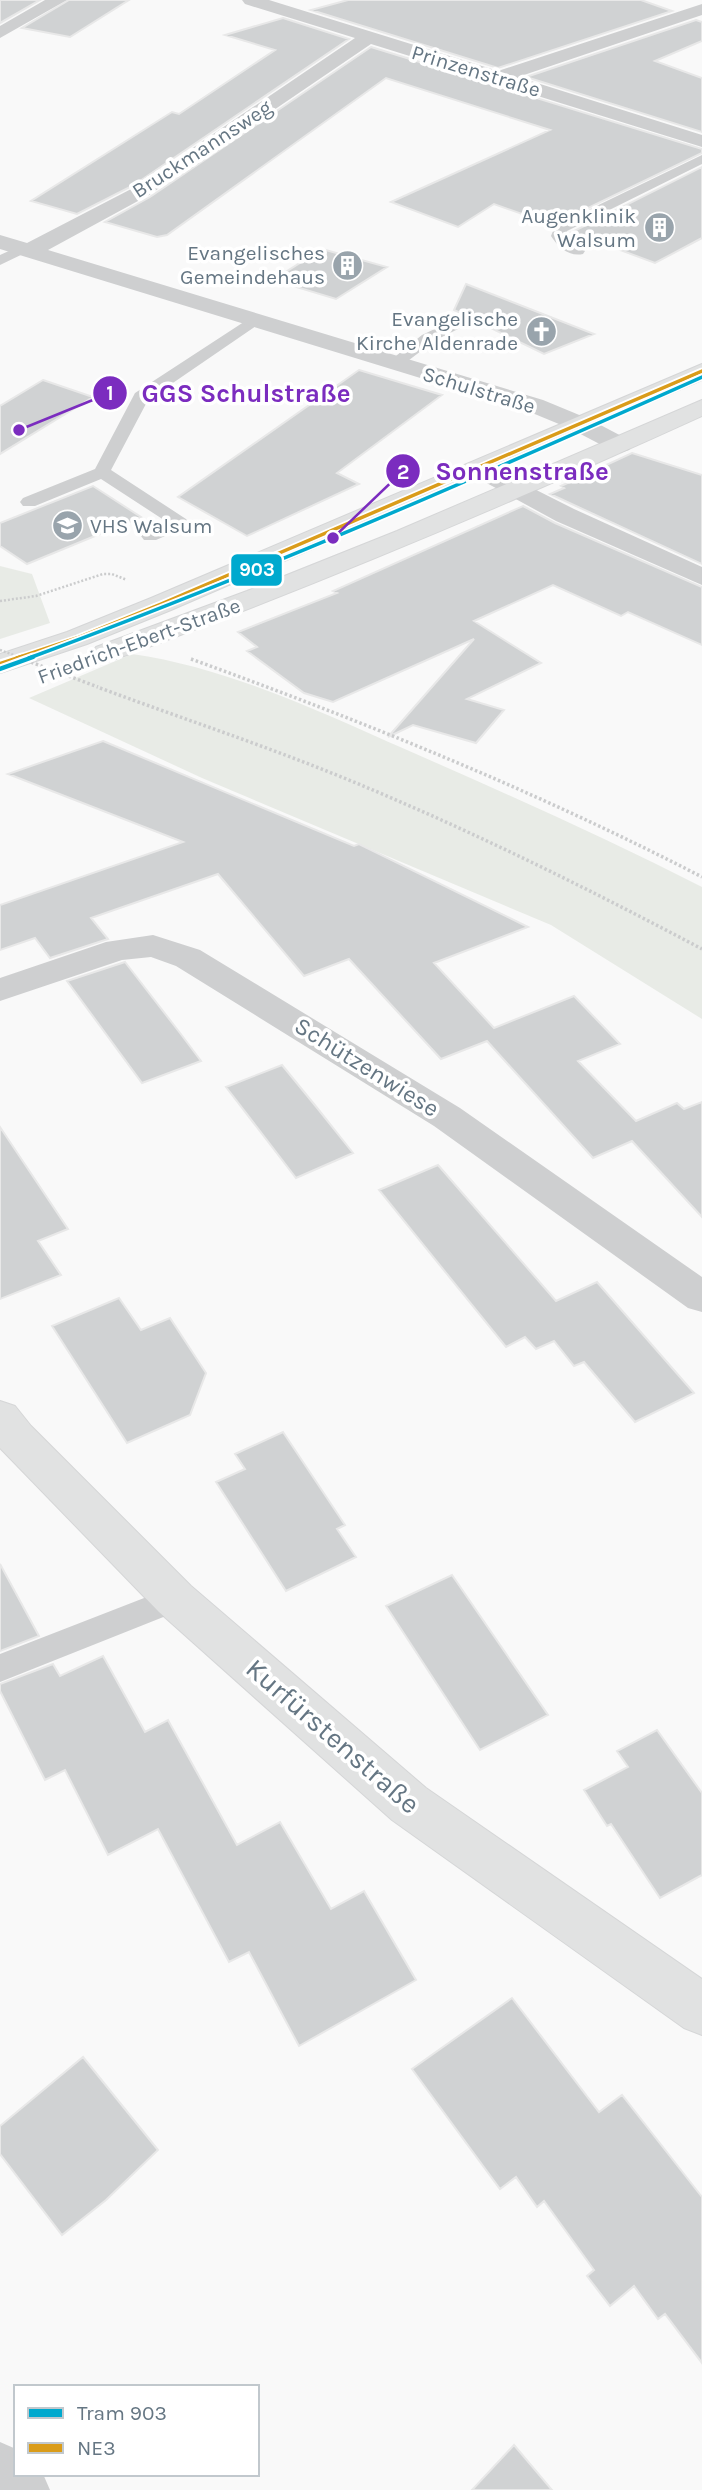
<svg xmlns="http://www.w3.org/2000/svg" width="702" height="2490" viewBox="0 0 702 2490" font-family="Karla,sans-serif">
  <rect width="100%" height="100%" fill="#f9f9f9"/>
  <path fill="#e8ebe6" d="M0 566 32 574 50 623 0 639Z
    M132 654C229 668 318 711 407 750 507 794 606 838 702 887V1019L551 925 202 778 29 698Z"/>
  <path fill="#d0d2d3" stroke="#e8e8e8" stroke-width="2" d="M0 0H40L0 23Z
    M69 0H129L70 37 22 28Z
    M348 0H641L672 11 498 68 311 10Z
    M283 18 349 39 134 185 77 214 31 201 172 112 179 114 275 50 225 35Z
    M696 20 702 22V41L655 61 702 78V132L526 77Z
    M371 47 702 149V153L553 225 494 204 458 227 391 202 550 130 386 78 167 235 157 237 105 222 150 197Z
    M702 167V238L655 263 572 232Z
    M322 249 387 267 336 299 273 280Z
    M466 284 594 334 544 354 454 310Z
    M359 370 442 395 337 473 359 484 247 536 178 497Z
    M43 380 93 397 0 454V406Z
    M632 453 702 475V564L550 494 564 488 561 486Z
    M93 486 141 517 27 564 0 546V523Z
    M523 506 555 523 702 587V645L628 612 621 616 553 585 474 621 541 663 467 699 504 710 476 743 413 725 388 737 474 639 333 702 304 693 247 651 257 647 238 632 337 593 333 591Z
    M103 741 354 846 359 844 528 927 434 963 494 1028 574 996 620 1044 578 1061 636 1121 677 1103 684 1109 702 1102V1217L632 1141 593 1158 487 1041 441 1059 349 959 304 976 218 874 91 918 108 939 50 958 35 938 0 950V905L183 842 8 774Z
    M125 962 180 1033 201 1061 142 1083 67 981Z
    M282 1065 318 1109 353 1153 296 1178 226 1087Z
    M0 1127 68 1229 38 1241 61 1275 0 1299Z
    M438 1165 556 1301 597 1282 694 1393 635 1422 584 1362 574 1366 554 1341 536 1349 525 1337 506 1347 379 1190Z
    M119 1298 141 1330 170 1318 206 1373 190 1415 127 1443 52 1326Z
    M283 1432 345 1525 337 1529 356 1557 286 1591 216 1482 245 1469 235 1454Z
    M0 1564 39 1636 0 1651Z
    M452 1575 548 1715 480 1750 386 1606Z
    M103 1656 145 1732 168 1720 237 1845 280 1822 331 1909 364 1891 416 1980 299 2046 249 1952 229 1962 158 1829 108 1855 65 1770 45 1780 0 1691V1684L53 1664 60 1676Z
    M657 1730 702 1793V1875L660 1898 611 1824 607 1826 584 1790 628 1767 617 1751Z
    M512 1998 599 2112 622 2095 702 2197V2363L665 2314 658 2319 634 2286 610 2306 587 2276 594 2270 544 2201 537 2207 516 2177 500 2189 412 2069Z
    M83 2057 158 2150 106 2200 62 2235 0 2154V2126Z
    M514 2445 552 2490H472Z"/>
  <g fill="none" stroke-linecap="round" stroke-linejoin="round">
    <defs>
      <path id="secondary" d="M702 364V380L171 610 87 644 0 673V654L67 632 151 598Z
        M702 400V416C509 504 315 586 116 659L106 662 96 659 92 653 96 647 247 591 397 531Z
        M0 1401 15 1406 31 1426 191 1586 426 1788 702 1979V2035L684 2028 392 1820 159 1612 0 1448Z"/>
    </defs>
    <use href="#secondary" stroke="#d5d6d7" stroke-width="2"/>
    <path stroke="#cbcccd" stroke-width="2.5" stroke-dasharray="2 2" stroke-linecap="butt" d="M0 601 36 596 103 574H112L127 580"/>
    <path stroke="#cbcccd" stroke-width="3.5" stroke-dasharray="2.5 2.5" stroke-linecap="butt" d="M191 659C365 722 538 792 702 877
      M100 688C181 718 263 745 344 778 466 828 585 887 702 949"/>
    <path fill="#cecfd0" fill-rule="evenodd" d="M702 155V164L567 231 565 236C570 244 580 244 585 251L583 254C569 257 558 247 551 236L555 226Z
      M22 245 29 249 27 252 0 265V255Z
      M253 316 259 318 261 321 259 324 148 400 111 470 186 519 189 523 186 527 156 540H144L141 536 144 532 167 522 101 479 35 506H23L20 502 23 498 95 469 135 393Z
      M458 318 464 320 466 323 464 326 434 341 400 367 394 369 386 364 422 335Z
      M175 1586 186 1590 190 1599 186 1608 0 1682V1654Z"/>
    <path fill="#cecfd0" fill-rule="evenodd" d="M45 0H67L0 38V26Z
      M242 0H269L498 71 702 4V15L518 77 702 135V147L371 44 149 195 48 250 543 400 589 419 629 440 633 445 629 450 620 453 611 450 571 429 525 410 0 249V235L27 243 135 187 355 38 245 4Z
      M479 461 574 509 702 567V585L556 521 470 474 466 469 470 464Z
      M153 935 200 950 460 1108 702 1277V1312L688 1308 434 1126 176 966 151 957 122 960 0 1001V978L106 942Z
      M0 2442 16 2449V2474H43L50 2490H0Z"/>
    <use href="#secondary" fill="#e1e2e2" fill-rule="evenodd"/>
    <path stroke="#cbcccd" stroke-width="2.5" stroke-dasharray="2 2" stroke-linecap="butt" d="M0 650 22 658"/>
    <path stroke="#cbcccd" stroke-width="3.5" stroke-dasharray="2.5 2.5" stroke-linecap="butt" d="M17 657 98 687"/>
    <defs>
      <path id="bus-1-far1" d="M17 658 77 638 161 604 702 371"/>
      <path id="bus-1" d="M0 664 22 657"/>
    </defs>
    <use href="#bus-1-far1" stroke="#fff" stroke-width="7"/>
    <use href="#bus-1" stroke="#fff" stroke-width="9"/>
    <use href="#bus-1-far1" stroke="#da9c1a" stroke-width="3.5"/>
    <use href="#bus-1" stroke="#da9c1a" stroke-width="4.5"/>
    <defs>
      <path id="tram-1-far1" d="M29 658C257 574 480 476 702 377"/>
      <path id="tram-1" d="M0 669 33 657"/>
    </defs>
    <use href="#tram-1-far1" stroke="#fff" stroke-width="7"/>
    <use href="#tram-1" stroke="#fff" stroke-width="9"/>
    <use href="#tram-1-far1" stroke="#00a9ce" stroke-width="3.5"/>
    <use href="#tram-1" stroke="#00a9ce" stroke-width="4.5"/>
  </g>
  <defs>
    <symbol id="building-disc" viewBox="-11 -11 22 22"><circle r="9.5" fill="#99a4ac" stroke="#fff"/><path d="M-4-6H4V6H1V3H-1V6H-4ZM-2.5-4.3h1.7v1.8h-1.7ZM.8-4.3h1.7v1.8H.8ZM-2.5-1h1.7V.8h-1.7ZM.8-1h1.7V.8H.8Z" fill="#fff"/></symbol>
    <symbol id="church-disc" viewBox="-11 -11 22 22"><circle r="9.5" fill="#99a4ac" stroke="#fff"/><path d="M-1.2-6h2.4v3.5h3.3v2.4h-3.3V6h-2.4V-.1h-3.3v-2.4h3.3Z" fill="#fff"/></symbol>
    <symbol id="university-disc" viewBox="-11 -11 22 22"><circle r="9.5" fill="#99a4ac" stroke="#fff"/><path d="M0-5L7-2L0 1L-7-2ZM-4 1L0 2.5L4 1V4Q0 6-4 4Z" fill="#fff"/></symbol>
  </defs>
  <g fill-rule="evenodd">
    <use href="#building-disc" x="642" y="210" width="35" height="35"/>
    <use href="#building-disc" x="330" y="248" width="35" height="35"/>
    <use href="#church-disc" x="524" y="314" width="35" height="35"/>
    <use href="#university-disc" x="50" y="508" width="35" height="35"/>
  </g>
  <g text-anchor="middle" dominant-baseline="central" stroke-width="7" stroke-linejoin="round" paint-order="stroke">
    <g font-size="21" fill="#657683" stroke="#fff">
      <text transform="translate(476 71) rotate(17)">Prinzenstraße</text>
      <text transform="translate(202 149) rotate(-33)">Bruckmannsweg</text>
      <text transform="translate(479 390) rotate(17)">Schulstraße</text>
      <text transform="translate(139 641) rotate(-20)">Friedrich-Ebert-Straße</text>
    </g>
    <g font-size="21" fill="#657683" stroke="#fff" text-anchor="end">
      <text x="636" y="216">Augenklinik<tspan x="636" dy="24">Walsum</tspan></text>
      <text x="325" y="253">Evangelisches<tspan x="325" dy="24">Gemeindehaus</tspan></text>
      <text x="518" y="319">Evangelische<tspan x="518" dy="24">Kirche Aldenrade</tspan></text>
      <text x="90" y="526" text-anchor="start">VHS Walsum</text>
    </g>
    <g font-size="24" fill="#657683" stroke="#fff">
      <text transform="translate(367 1067) rotate(32)">Schützenwiese</text>
    </g>
    <g font-size="28" fill="#657683" stroke="#fff">
      <text transform="translate(333 1736) rotate(41)">Kurfürstenstraße</text>
    </g>
  </g>
  <path fill="none" stroke="#7b2cbf" stroke-width="2.5" d="M19 430L110 393M333 538L403 471"/>
  <g fill="#7b2cbf" stroke="#fff" stroke-width="2.5">
    <circle cx="19" cy="430" r="7"/>
    <circle cx="333" cy="538" r="7"/>
    <circle cx="110" cy="393" r="18"/>
    <circle cx="403" cy="471" r="18"/>
  </g>
  <g font-size="21" text-anchor="middle" font-weight="bold" fill="#fff">
    <text x="110" y="400">1</text>
    <text x="403" y="479">2</text>
  </g>
  <g font-size="26" text-anchor="middle" font-weight="bold" fill="#7b2cbf" stroke="#fff" stroke-width="7" stroke-linejoin="round" paint-order="stroke">
    <text x="246" y="402">GGS Schulstraße</text>
    <text x="522" y="480">Sonnenstraße</text>
  </g>
  <rect stroke="#fff" stroke-width="2.5" x="230" y="553" width="53" height="34" rx="7" fill="#00a9ce"/>
  <g font-size="19" text-anchor="middle" font-weight="bold" fill="#fff">
    <text x="257" y="576">903</text>
  </g>
  <rect x="14" y="2385" width="245" height="91" fill="#ffffff" stroke="#c1c8cd" stroke-width="2"/>
  <rect x="28" y="2408" width="35" height="10" fill="#00a9ce" stroke="#c1c8cd" stroke-width="2"/>
  <text x="77" y="2420" font-size="21" fill="#657683">Tram 903</text>
  <rect x="28" y="2443" width="35" height="10" fill="#da9c1a" stroke="#c1c8cd" stroke-width="2"/>
  <text x="77" y="2455" font-size="21" fill="#657683">NE3</text>
</svg>
